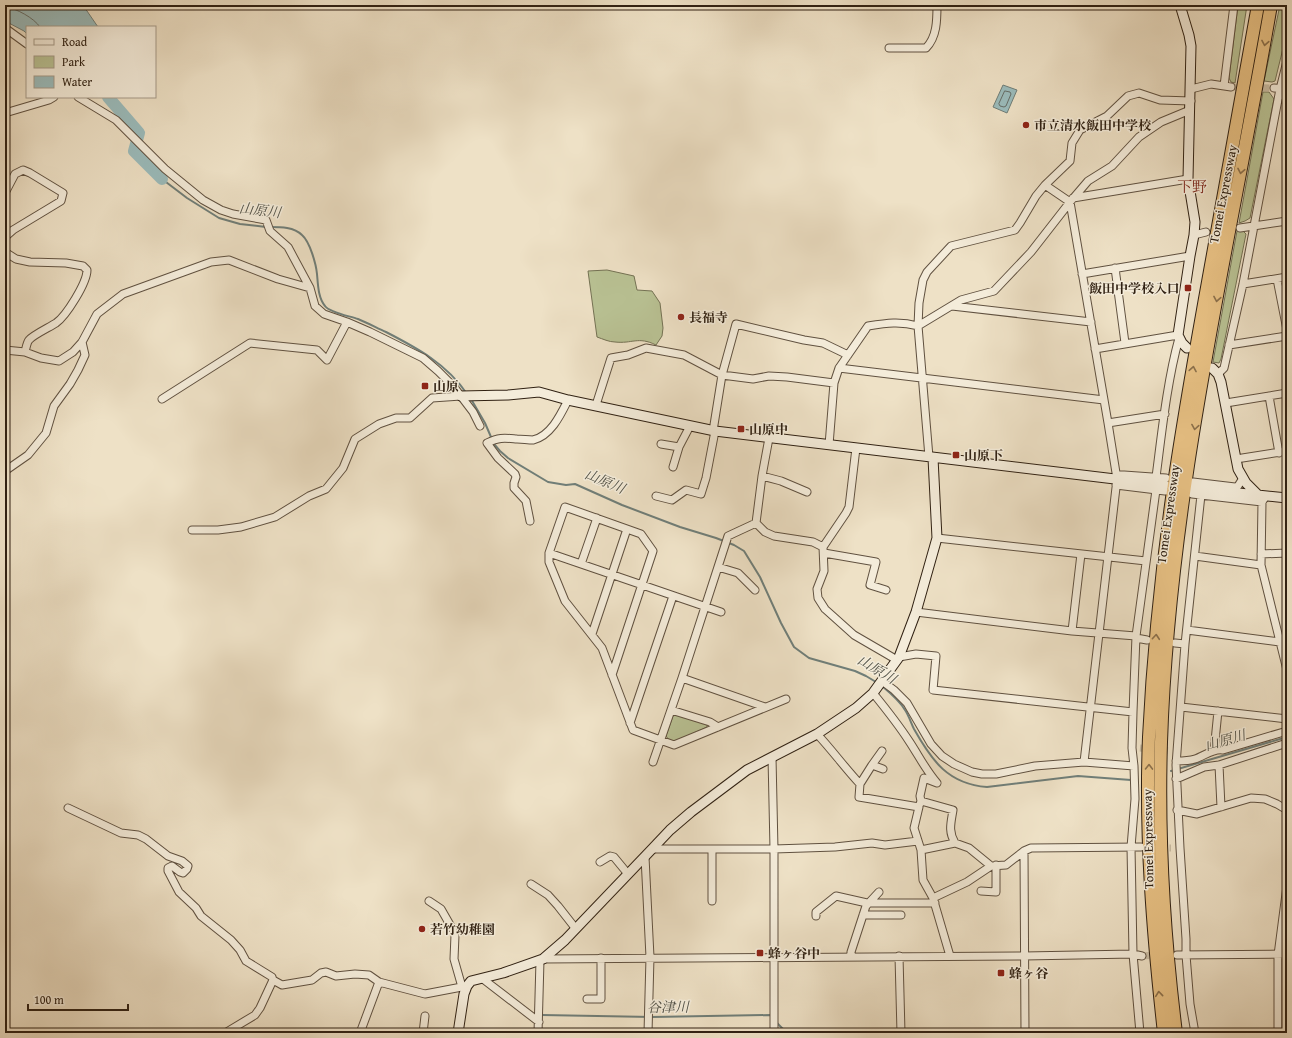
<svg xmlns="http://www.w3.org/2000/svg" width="1292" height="1038" viewBox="0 0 1292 1038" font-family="'Gentium Book Plus','Noto Serif JP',serif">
  <rect width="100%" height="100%" fill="#eee1c6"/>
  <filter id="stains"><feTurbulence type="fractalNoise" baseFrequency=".005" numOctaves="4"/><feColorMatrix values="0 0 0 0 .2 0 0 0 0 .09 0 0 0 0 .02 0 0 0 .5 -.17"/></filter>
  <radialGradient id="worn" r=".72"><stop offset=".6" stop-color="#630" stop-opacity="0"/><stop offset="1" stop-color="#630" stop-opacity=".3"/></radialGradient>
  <path fill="#b9c294" stroke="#747254" d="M1238 5H1247L1235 83 1231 82 1229 78Z
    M1280 5H1287V32L1275 81 1272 82 1264 81Z
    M1263 92H1269L1274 99 1250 218 1245 221 1239 223Z
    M1237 231H1243L1246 234 1221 359 1219 363 1213 362Z
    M607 270 634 276 637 290 652 291 660 303 663 328 662 336 656 345C638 336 632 344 615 342 609 342 603 339 597 337L588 271Z
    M677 714 707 724V727L674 742 669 740 666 736 673 716Z"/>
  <path fill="#9bbcbc" stroke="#707e78" d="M5 5H82L87 11 98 27H27V34L24 31 5 21Z
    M1003 85 1017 90 1007 113 993 107Z"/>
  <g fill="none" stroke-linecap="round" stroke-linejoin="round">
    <path stroke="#666e68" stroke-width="1" d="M5 7C16 8 34 18 40 27
      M1005 91 1010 92 1011 94 1006 106 1004 107 1000 106 999 104Z"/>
    <path stroke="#707e78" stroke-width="2" d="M162 179 187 198 219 218 240 224 266 227
      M270 227C281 227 294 227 302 235 310 242 316 264 317 274 318 284 318 298 325 306 330 313 350 316 358 319 368 323 377 328 386 332 417 348 447 364 467 394
      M471 399 485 423 494 444 500 451 508 458 548 482 566 485 575 484 622 505 680 527 716 538 734 545 744 551 760 577 781 623 794 647 809 658 855 671 866 676 876 682
      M882 686C888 691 901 703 905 710 909 716 911 723 914 729 932 761 948 784 987 787L1078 776 1131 780
      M1171 771 1287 737
      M542 1015 652 1017 771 1015 772 1017
      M776 1022 787 1033"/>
    <path stroke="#9bbcbc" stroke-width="12" d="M108 97 139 133 134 151 162 179"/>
    <path stroke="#c8bba2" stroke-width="7" stroke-dasharray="7 3.5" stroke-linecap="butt" d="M1231 87 1274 88
      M1140 748 1170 751
      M1159 848H1171
      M1142 956 1159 955"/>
    <defs>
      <path id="street" d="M5 28 27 44
        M889 48H926C937 37 937 20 937 5
        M1224 86 1234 5
        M1274 88 1287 89
        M1191 89 1211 84 1231 87
        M1280 89 1285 97 1287 106
        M78 97 116 120 165 169 203 200 221 210 233 214 266 220 270 231 288 247 310 288 315 306 324 314 347 322 370 332 423 358 438 371 454 387 473 412 480 426
        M5 113 49 100 54 97
        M1045 185 1070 202 1108 423 1117 479 1084 762
        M5 193 15 174 23 170 30 173 63 193 61 201 13 230 5 237
        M1073 198 1188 179
        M1240 228 1287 221
        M1194 235 1206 232
        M5 252 16 259 30 262 66 263 83 266 87 270C87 283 66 316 56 323 50 327 33 335 29 340 27 342 26 348 25 352
        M1115 268 1125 343
        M1082 274 1190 256
        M1277 279 1287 330
        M1243 284 1287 277
        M952 306 1091 322
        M1229 345 1287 336
        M1095 349 1178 335
        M5 350 25 352 41 358 59 361 73 352 82 342 97 314 123 294 211 262 229 260 278 279 310 288
        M839 368 1104 400
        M1218 374 1224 368 1243 284 1280 89 1287 61
        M1269 396 1279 453
        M162 399 250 343 317 350 327 360 347 322
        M1226 403 1287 393
        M596 405 611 358 628 355 646 348 684 355 722 375 753 379 769 376 787 377 834 383
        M1108 423 1165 414
        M713 431 722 375 736 324 804 340 823 343 848 355
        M661 444 679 447 690 426
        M829 445 834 383 839 368 868 326C887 323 900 321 918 326L961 300 994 291 1031 252 1070 202 1088 181 1112 166 1139 137 1161 122 1190 110
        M929 457 918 326 919 303 923 280 927 272 951 246 1015 230 1020 223 1036 196 1045 185 1070 161 1072 143 1080 130 1107 116 1128 96 1139 93 1160 100 1191 101
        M1236 459 1287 451
        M673 467 679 447
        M5 471 28 455 46 433 54 406 70 384 78 370 85 355 82 342
        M1116 475H1124L1166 478
        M762 476 781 481 807 492
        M1156 477C1162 431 1167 382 1179 338
        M1193 482 1235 487 1238 486 1243 478
        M1116 485 1165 491
        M1192 494 1262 502
        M656 496 672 500 686 490 701 494 706 478 715 431
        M1266 496 1262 502 1261 565 1287 670
        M530 521 526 501 514 488V483L516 477 515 474 498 458 487 443C500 437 504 438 517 439 522 439 528 440 533 440 551 436 561 414 568 400
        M756 523 765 532 774 536 813 542 823 547 824 571 817 589 818 598 825 609 854 635 897 660
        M192 530H218L241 527 275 517 309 496 326 489 343 468 355 439 379 424 396 418H410L432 398 461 396
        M937 538 1146 561
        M823 547 846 513 849 507 856 448
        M549 553 721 612
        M824 553 876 562 870 585 886 590
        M1261 554 1287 553
        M1195 556 1261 565
        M581 564 597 518
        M718 567 738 573 755 590
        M916 612 1072 631 1136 636
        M1187 630 1280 642
        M1072 631 1081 554
        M592 634 627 529
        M1136 638 1147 640
        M1175 643 1185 644
        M899 657 916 654 936 656 933 690 1133 712
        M612 675 653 551 641 534 565 507 549 553V562L565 601 602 648 633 730 674 745 786 699
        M682 678 765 707
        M882 681 894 690 907 703 931 744 942 756 954 764 972 772 982 774H996L1035 766 1084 762 1134 766
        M873 693C886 709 898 724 909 741 919 756 925 769 937 783L924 778 920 796 921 801
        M1181 707 1287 719
        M671 710 710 722 718 727
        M630 723 673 596
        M817 734C832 750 845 768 860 784L859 797 919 807 914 828 921 850 923 880 933 898 950 956
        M1214 751 1218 711
        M772 757 774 849V1033
        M1176 761C1182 761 1189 761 1195 759 1204 756 1214 748 1223 750L1287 731
        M653 762 682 678 728 536 756 523 762 476 769 438
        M872 765 883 769
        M1219 765 1221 807
        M1176 779 1204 767 1219 765 1287 743
        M860 784 872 765 882 751
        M920 804 921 801 953 810C951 823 948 831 955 843
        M68 808 121 833 138 835 146 839 168 856 182 861 188 866 187 869 183 873 180 872 172 866 168 868V871L179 892 196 908 201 916 231 940 240 950 246 961 272 977 273 980 282 985 312 980 321 973 326 972 336 976 355 974 369 975 379 982 425 994 467 986
        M1177 810 1197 814 1251 798 1265 799 1277 804 1287 810
        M652 849H774L835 847 872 843 885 845 918 841
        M921 850 955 843 969 848 991 866 1006 865 1024 851 1031 848 1141 847
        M1024 851 1025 1033
        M645 857 650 957 648 1033
        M600 862 610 856 614 857 628 874
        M531 884 548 895 558 906 576 929
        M981 891 996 892V865
        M933 898 967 882 991 866
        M429 901 441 909 453 930 455 935 454 959 462 987
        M712 901V849
        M863 915H901
        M816 916V912L836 896 867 903H935
        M1177 955 1287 954
        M851 956V952L866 906 879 892
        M899 956 901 1033
        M543 959 1024 956 1133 954 1142 956
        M483 979 539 1022
        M587 999H601V958
        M225 1033 255 1015 260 1008 273 980
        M360 1033 379 982
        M423 1033 425 1016
        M538 1033 540 960
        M1140 1033 1133 954 1131 847 1135 799 1134 766 1132 748 1133 712 1136 636 1156 490
        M1195 1033 1190 1004 1186 955V939L1180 848 1176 765 1185 644 1201 495
        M1278 1033V955L1287 886"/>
      <path id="secondary" d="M1180 5 1189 35 1191 46 1188 179 1195 222 1194 235 1190 256 1178 335 1182 343 1187 348
        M1212 368 1218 374 1221 382 1238 469 1246 483 1258 495
        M461 396 508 395 539 392 568 400 715 431 1165 485
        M1192 488 1287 498
        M458 1033 464 994 467 986 471 981 503 973 543 959 565 940 652 849 670 830 691 812 747 770 817 734 856 708 873 693 899 657 916 612 937 538 933 458"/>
      <path id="highway" d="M1164 1033C1153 934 1145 836 1149 737 1153 657 1161 577 1172 498 1182 426 1195 354 1208 282 1225 190 1241 97 1258 5
        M1176 1033C1164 936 1158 839 1161 742 1169 493 1229 249 1271 5"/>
    </defs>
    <use href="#street" stroke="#605140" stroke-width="9"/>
    <use href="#secondary" stroke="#302113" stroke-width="11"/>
    <use href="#highway" stroke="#302113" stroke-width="14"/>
    <use href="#street" stroke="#f4ecda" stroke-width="7"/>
    <use href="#secondary" stroke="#f4ecda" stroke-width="9"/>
    <use href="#highway" stroke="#e7c083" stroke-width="12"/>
  </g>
  <defs><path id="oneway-chevron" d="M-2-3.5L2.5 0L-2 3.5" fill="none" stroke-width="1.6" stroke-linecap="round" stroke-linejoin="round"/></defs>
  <g stroke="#8c704b">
    <use href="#oneway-chevron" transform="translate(1265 43) rotate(100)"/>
    <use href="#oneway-chevron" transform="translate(1241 171) rotate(101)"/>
    <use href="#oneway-chevron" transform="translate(1217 299) rotate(100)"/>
    <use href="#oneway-chevron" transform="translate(1193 369) rotate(-80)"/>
    <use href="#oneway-chevron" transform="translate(1195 427) rotate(99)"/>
    <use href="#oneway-chevron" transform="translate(1156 637) rotate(-85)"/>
    <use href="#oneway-chevron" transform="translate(1149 767) rotate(-89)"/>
    <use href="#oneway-chevron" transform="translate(1159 994) rotate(-96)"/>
  </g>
  <g fill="#8f2418" stroke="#f4ecda" stroke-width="1.5">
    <circle cx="1026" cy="125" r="4"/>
    <rect x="1184" y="284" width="8" height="8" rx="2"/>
    <circle cx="681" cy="317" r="4"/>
    <rect x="421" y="382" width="8" height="8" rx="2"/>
    <rect x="737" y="425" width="8" height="8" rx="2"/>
    <rect x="952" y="451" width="8" height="8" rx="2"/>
    <circle cx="422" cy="929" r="4"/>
    <rect x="756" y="949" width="8" height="8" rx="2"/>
    <rect x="997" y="969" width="8" height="8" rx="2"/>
  </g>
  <g text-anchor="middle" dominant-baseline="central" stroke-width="3" stroke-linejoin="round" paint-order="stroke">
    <g font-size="13" font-weight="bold" fill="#302113" stroke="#f4ecda" text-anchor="start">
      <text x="1034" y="125">市立清水飯田中学校</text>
      <text x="1180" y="288" text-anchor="end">飯田中学校入口</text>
      <text x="689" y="317">長福寺</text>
      <text x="433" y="386">山原</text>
      <text x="749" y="429">山原中</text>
      <text x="964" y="455">山原下</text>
      <text x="430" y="929">若竹幼稚園</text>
      <text x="768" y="953">蜂ヶ谷中</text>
      <text x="1009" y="973">蜂ヶ谷</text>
    </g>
    <g font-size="13" fill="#302113" stroke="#f4ecda">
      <text transform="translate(1223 194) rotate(-79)">Tomei Expressway</text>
      <text transform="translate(1168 514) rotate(-82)">Tomei Expressway</text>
      <text transform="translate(1148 839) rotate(-91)">Tomei Expressway</text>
    </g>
    <g font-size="14" font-style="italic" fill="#505046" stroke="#f4ecda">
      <text transform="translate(260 210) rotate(7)">山原川</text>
      <text transform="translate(605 481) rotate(23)">山原川</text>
      <text transform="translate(877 669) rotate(31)">山原川</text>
      <text transform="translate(1225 740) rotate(-16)">山原川</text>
      <text transform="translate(668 1007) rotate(-1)">谷津川</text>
    </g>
    <g font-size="15" fill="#7a1f14" stroke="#f4ecda">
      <text x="1192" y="186">下野</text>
    </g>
  </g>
  <rect width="1292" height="1038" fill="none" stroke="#eee1c6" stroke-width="20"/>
  <rect x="6" y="6" width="1280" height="1026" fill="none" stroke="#302113" stroke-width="2"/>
  <rect x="10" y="10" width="1272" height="1018" fill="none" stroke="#302113"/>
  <rect x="26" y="26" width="130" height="72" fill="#f4ecda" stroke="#a69b8a"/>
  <rect x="34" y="39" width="20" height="6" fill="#f4ecda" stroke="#a69b8a"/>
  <text x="62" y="46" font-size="12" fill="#302113">Road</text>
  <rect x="34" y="56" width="20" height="12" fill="#b9c294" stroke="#a69b8a"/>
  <text x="62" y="66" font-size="12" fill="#302113">Park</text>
  <rect x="34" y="76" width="20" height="12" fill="#9bbcbc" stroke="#a69b8a"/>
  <text x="62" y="86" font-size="12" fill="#302113">Water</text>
  <path d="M28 1004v6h100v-6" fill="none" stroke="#302113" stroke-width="2"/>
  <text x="34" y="1004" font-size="12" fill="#302113" stroke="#f4ecda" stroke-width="3" paint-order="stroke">100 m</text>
  <rect width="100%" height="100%" filter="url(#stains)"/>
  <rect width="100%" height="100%" fill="url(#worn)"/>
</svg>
